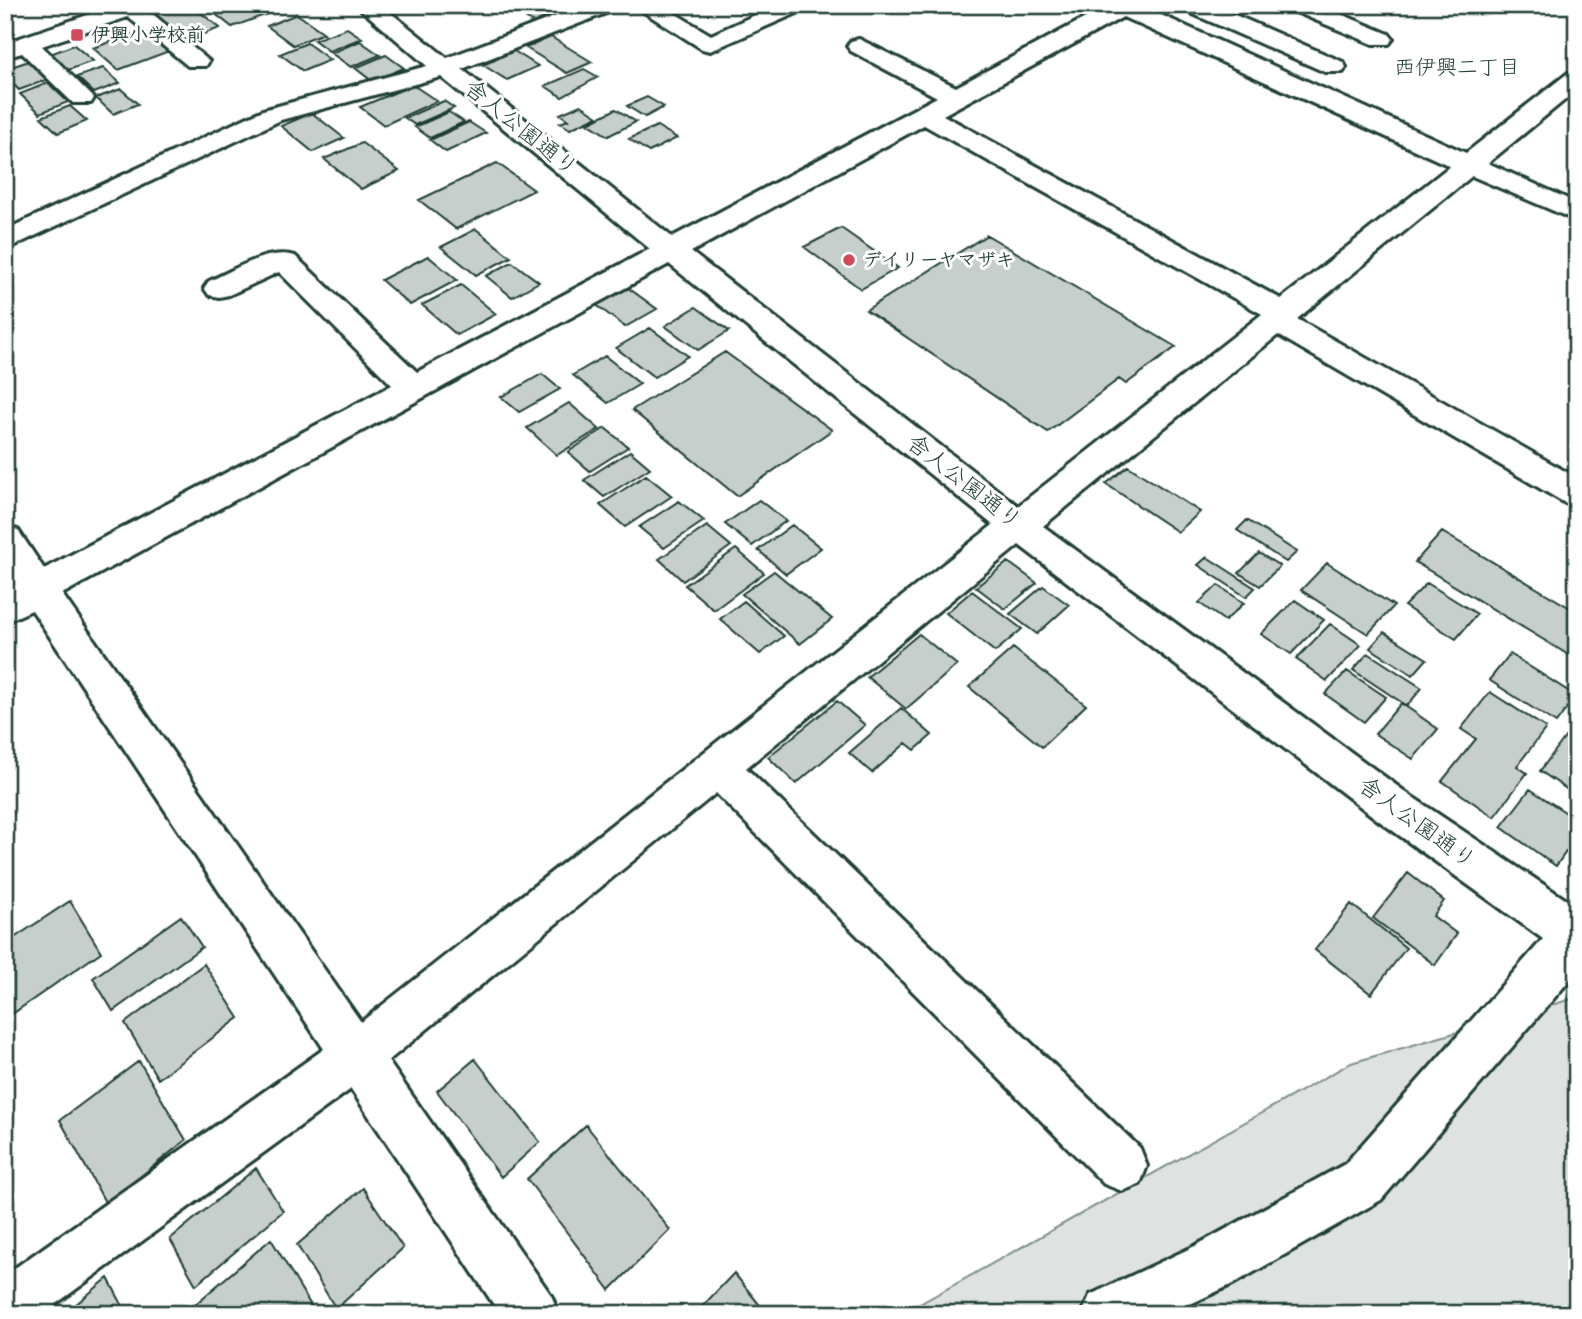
<svg xmlns="http://www.w3.org/2000/svg" width="1582" height="1319" viewBox="0 0 1582 1319" font-family="'Architects Daughter','Klee One',sans-serif">
  <rect width="100%" height="100%" fill="#fff"/>
  <filter id="ink" filterUnits="userSpaceOnUse"><feTurbulence type="fractalNoise" baseFrequency=".0143" numOctaves="2"/><feDisplacementMap in="SourceGraphic" scale="14" xChannelSelector="R" yChannelSelector="G"/><feConvolveMatrix kernelMatrix="1 2 1 2 8 2 1 2 1" color-interpolation-filters="sRGB"/></filter>
  <g filter="url(#ink)">
    <path fill="#dee3e2" stroke="#7e908b" stroke-width="2" d="M1575 998 1577 1314H902L1351 1063Z"/>
    <path fill="#c7cfcc" stroke="#1f3d34" stroke-width="2" d="M178 5H191L220 28 187 40 154 14Z
      M204 5H260L270 13 232 27Z
      M506 5H550L560 11 533 23Z
      M297 14 324 33 293 45 267 26Z
      M347 28 362 38 329 51 314 40Z
      M147 29 172 50 118 70 93 48Z
      M551 37 592 62 567 73 526 48Z
      M360 41 380 55 351 67 331 53Z
      M307 43 330 60 303 71 280 54Z
      M74 45 93 61 68 70 50 54Z
      M514 51 538 66 507 80 483 65Z
      M386 55 404 68 372 81 355 68Z
      M29 61 49 79 19 90 5 76V69Z
      M103 68 120 83 94 93 77 77Z
      M584 69 598 77 562 97 545 86Z
      M48 83 68 102 40 113 20 94Z
      M413 85 437 101 384 125 360 107Z
      M121 89 138 104 113 114 96 98Z
      M647 97 664 107 645 117 627 106Z
      M444 101 454 108 415 125 405 118Z
      M581 105 598 116 570 129 560 123 568 120 560 114Z
      M70 106 87 121 58 133 41 117Z
      M616 109 636 122 608 136 588 123Z
      M449 112 464 122 430 138 415 127Z
      M312 113 344 138 313 152 281 126Z
      M469 122 486 133 446 152 430 140Z
      M657 126 677 138 649 152 629 139Z
      M362 143 399 171 361 189 324 159Z
      M497 163 534 190 456 229 419 200Z
      M841 228 898 268 861 289 804 247Z
      M476 229 511 257 476 275 441 247Z
      M987 235 1176 347 1126 384 1119 379 1048 432 866 310Z
      M428 256 457 280 410 305 381 280Z
      M512 262 539 282 512 297 486 276Z
      M461 285 496 314 457 335 422 305Z
      M627 287 657 309 625 327 595 304Z
      M696 307 729 331 698 350 665 326Z
      M650 328 688 356 654 377 616 348Z
      M725 352 832 430 737 496 632 410Z
      M605 356 640 384 608 403 573 375Z
      M542 374 560 389 519 412 501 397Z
      M569 403 599 429 557 455 527 428Z
      M605 428 628 447 590 471 568 452Z
      M630 451 650 468 604 497 584 480Z
      M1128 466 1200 512 1178 532 1106 484Z
      M646 475 672 496 625 527 600 505Z
      M759 500 786 521 752 546 725 524Z
      M679 501 704 521 664 548 639 527Z
      M1247 520 1297 552 1286 562 1237 530Z
      M792 525 821 548 786 574 758 550Z
      M707 526 731 546 683 581 659 559Z
      M1442 532 1577 612V660L1415 562Z
      M736 549 764 573 714 610 685 585Z
      M1259 553 1280 566 1260 586 1239 573Z
      M1207 557 1255 588 1246 597 1198 565Z
      M1008 562 1037 583 1005 609 976 587Z
      M1327 563 1394 606 1368 634 1301 590Z
      M774 571 832 619 800 644 742 594Z
      M1427 583 1477 614 1456 639 1404 606Z
      M1218 585 1244 603 1225 621 1199 603Z
      M1043 586 1069 605 1037 634 1010 614Z
      M972 591 1022 629 995 652 946 613Z
      M1295 600 1324 620 1291 654 1261 634Z
      M744 601 784 636 760 654 720 619Z
      M1330 624 1361 645 1327 681 1296 659Z
      M1384 632 1427 659 1413 675 1370 648Z
      M919 634 957 665 906 709 867 677Z
      M1013 648 1086 705 1042 747 969 687Z
      M1368 653 1422 688 1407 706 1353 670Z
      M1510 654 1576 696 1556 723 1489 680Z
      M1347 671 1386 697 1364 722 1325 694Z
      M1490 692 1546 728 1517 766 1527 773 1494 817 1442 781 1476 739 1461 729Z
      M837 701 865 725 796 784 768 757Z
      M1401 703 1438 729 1413 759 1375 734Z
      M901 708 932 735 915 750 906 743 872 773 849 753Z
      M1566 736 1577 743V796L1540 771Z
      M1530 789 1577 820V836L1556 866 1501 827Z
      M1408 873 1444 901 1433 916 1457 934 1435 965 1373 918Z
      M70 901 101 952 5 1019V944Z
      M1351 904 1406 948 1371 994 1315 950Z
      M181 916 202 947 113 1011 93 978Z
      M204 964 239 1018 158 1079 125 1023Z
      M475 1059 540 1142 501 1177 437 1091Z
      M139 1061 186 1140 106 1204 60 1120Z
      M586 1125 670 1230 610 1290 527 1179Z
      M256 1168 283 1211 196 1285 170 1239Z
      M363 1188 403 1248 336 1309 297 1245Z
      M271 1239 316 1314H194L191 1308Z
      M734 1273 767 1314H695Z
      M108 1278 127 1314H64Z"/>
    <g fill="none" stroke-linecap="round" stroke-linejoin="round">
      <defs>
        <path id="minor" d="M117 5H151L148 10 209 61 206 66H188L128 17 42 46 94 98 91 103H73L22 53 5 58V43Z
          M356 5H381L447 58 585 5H617L614 10 462 69 672 237 937 97 851 51 847 46 851 41 859 39 956 87 1106 7 1105 5H1139L1466 153 1568 73 1577 71V90L1488 163 1577 203V221L1472 176 1297 319 1577 478V507L1565 503 1278 335 1043 526 1408 794 1577 907V969L1567 983 1381 1200 1233 1284 1169 1314H1082L1090 1295 1195 1246 1345 1164 1543 939 1378 820 1019 545 746 768 1140 1148 1147 1166 1140 1184 1122 1191 1104 1184 716 793 388 1061 551 1295 559 1314H500L351 1089 42 1314H5V1275L324 1049 32 610 5 622V589L15 584 5 569V526L18 530 44 569 392 385 279 272 229 295 219 297 209 295 204 288 209 281C235 270 266 248 295 256L417 372 650 249 441 77 281 120 5 250V230L263 110 427 66ZM1123 17 1450 166 1281 299 943 115ZM924 125 1262 314 1018 506 691 252ZM669 264 993 525 361 1022 62 594Z
          M633 5H661L711 35 777 5H807L804 10 710 51 702 49Z
          M1181 5H1212L1343 62 1346 67 1343 72H1325L1184 10Z
          M1288 5H1319L1389 34 1393 39 1389 44H1373L1291 10Z"/>
      </defs>
      <use href="#minor" stroke="#1f3d34" stroke-width="6"/>
      <use href="#minor" fill="#fff" fill-rule="evenodd"/>
    </g>
  </g>
  <g fill="#d1495b" stroke="#fff" stroke-width="2.5">
    <rect x="70" y="28" width="14" height="14" rx="3.5"/>
    <circle cx="849" cy="260" r="7"/>
  </g>
  <g text-anchor="middle" dominant-baseline="central" stroke-width="6" stroke-linejoin="round" paint-order="stroke">
    <g font-size="19" font-weight="bold" fill="#1f3d34" stroke="#fff" text-anchor="start">
      <text x="91" y="35">伊興小学校前</text>
      <text x="863" y="260">デイリーヤマザキ</text>
    </g>
    <g font-size="21" fill="#1f3d34" stroke="#fff">
      <text x="1457" y="67">西伊興二丁目</text>
    </g>
    <g font-size="23" fill="#1f3d34" stroke="#fff">
      <text transform="translate(521 128) rotate(39)">舎人公園通り</text>
      <text transform="translate(964 482) rotate(38)">舎人公園通り</text>
      <text transform="translate(1417 823) rotate(36)">舎人公園通り</text>
    </g>
  </g>
  <rect width="1582" height="1319" fill="none" stroke="#fff" stroke-width="28"/>
  <rect x="14" y="14" width="1554" height="1291" fill="none" stroke="#1f3d34" stroke-width="2.5" filter="url(#ink)"/>
</svg>
